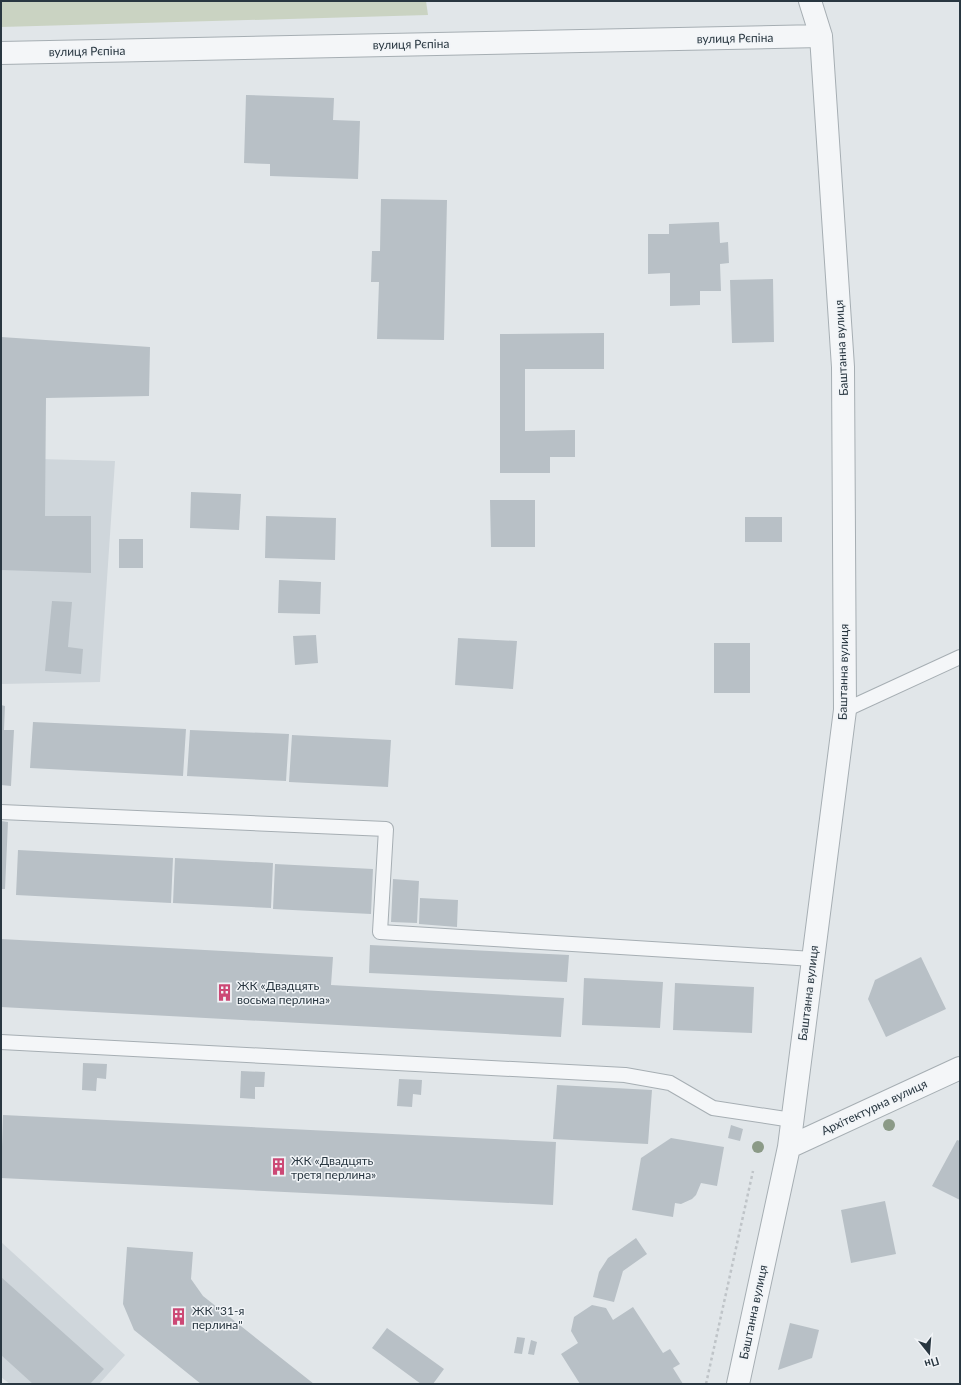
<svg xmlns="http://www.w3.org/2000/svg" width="961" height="1385" viewBox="0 0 961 1385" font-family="Lato,sans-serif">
  <rect width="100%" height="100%" fill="#e1e6e9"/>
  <path fill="#cfd6db" d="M1 458 115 461 100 682 1 684Z
    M1 1242 125 1355 99 1384H10L1 1377Z"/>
  <path fill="#cad3c2" d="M1 1H426L428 15 1 27Z"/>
  <path fill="#b8c0c6" d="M246 95 334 98 333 120 360 121 358 179 270 176V164L244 163Z
    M381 199 447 200 444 340 377 339 379 282H371L372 251H380Z
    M719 222 720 243 728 242 729 263 720 264 721 291H700V305L670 306V273L648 274V234H669V224Z
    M773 279 774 342 732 343 730 280Z
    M604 333V369H525V431L575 430V457H550V473H500V334Z
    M1 337 150 347 149 396 46 398 45 516H91V573L1 570Z
    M191 492 241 494 239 530 190 528Z
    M490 500H535V547H491Z
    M266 516 336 518 335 560 265 558Z
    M745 517H782V542H745Z
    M119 539H143V568H119Z
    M279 580 321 582 320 614 278 613Z
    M52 601 72 602 68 647 83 649 81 674 45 671Z
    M316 635 318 663 295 665 293 636Z
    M458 638 517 641 513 689 455 685Z
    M714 643H750V693H714Z
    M1 705 5 706 4 730H14L11 786 1 785Z
    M33 722 186 729 183 776 30 768Z
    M190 730 289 734 286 781 187 776Z
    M292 735 391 740 388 787 289 782Z
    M1 821 8 822 5 889H1Z
    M18 850 173 858 171 903 16 895Z
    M175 858 273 863 271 908 173 903Z
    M275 864 373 869 371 914 273 909Z
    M393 879 419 881 417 923 391 922Z
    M420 898 458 900 457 927 419 924Z
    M1 939 333 957 331 985 564 998 561 1037 1 1007Z
    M370 945 569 955 567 982 369 973Z
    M921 957 946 1009 886 1037 868 999 875 980Z
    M584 978 663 982 660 1028 582 1025Z
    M675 983 754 987 752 1033 673 1030Z
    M83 1063 107 1064 106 1079 97 1078 96 1091 82 1090Z
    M241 1071 265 1072 264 1087H255V1099L240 1098Z
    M399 1079 422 1080 421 1095 413 1094 412 1107 397 1106Z
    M557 1085 652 1090 648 1144 553 1139Z
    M3 1115 556 1142 553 1205 1 1178Z
    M731 1125 743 1129 740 1141 728 1138Z
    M671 1138 724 1147 717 1186 701 1183 696 1195 692 1199 681 1204 675 1203 673 1217 632 1210 641 1158Z
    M957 1140 960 1141V1200L932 1186Z
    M885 1201 896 1254 851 1263 841 1210Z
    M636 1238 647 1254 623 1271 614 1302 593 1297 599 1272 608 1258Z
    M127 1247 193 1252 191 1279 203 1296 314 1384H201L134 1330 123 1304Z
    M1 1277 104 1369 90 1384H33L1 1355Z
    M592 1305 606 1308 613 1320 633 1307 663 1353 670 1349 680 1364 673 1368 683 1384H580L561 1354 578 1343 571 1331 574 1317Z
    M790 1323 819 1330 812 1358 778 1370Z
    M387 1328 444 1369 433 1384H421L372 1348Z
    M517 1337 525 1338 522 1354 514 1353Z
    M531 1340 537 1342 534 1355 528 1354Z"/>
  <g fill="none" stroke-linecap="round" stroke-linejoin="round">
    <defs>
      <path id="service" d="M845 710 960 657
        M1 812 386 829 380 932 813 959
        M1 1042 625 1075 670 1083 713 1108 792 1120"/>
      <path id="minor" d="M1 53 821 36
        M789 1147 960 1068
        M738 1384 789 1147 845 710 843 367 821 36 810 1"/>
    </defs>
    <use href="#service" stroke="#a6aeb3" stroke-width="16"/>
    <use href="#minor" stroke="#a6aeb3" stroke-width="24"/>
    <path stroke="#bfc4c8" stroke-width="2.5" stroke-dasharray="3 3" stroke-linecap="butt" d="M706 1384 753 1171"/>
    <use href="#service" stroke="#f4f6f8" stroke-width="14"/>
    <use href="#minor" stroke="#f4f6f8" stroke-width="22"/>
  </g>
  <g fill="#8b9a87">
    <circle cx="889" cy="1125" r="6"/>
    <circle cx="758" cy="1147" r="6"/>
  </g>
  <defs>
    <symbol id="building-bare" viewBox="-9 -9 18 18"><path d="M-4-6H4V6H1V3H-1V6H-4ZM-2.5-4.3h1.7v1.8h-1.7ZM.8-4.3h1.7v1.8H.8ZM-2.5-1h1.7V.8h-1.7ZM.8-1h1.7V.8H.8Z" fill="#cc4875" stroke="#f1f4f7" stroke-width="2.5" paint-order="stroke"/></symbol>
  </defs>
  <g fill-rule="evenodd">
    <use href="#building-bare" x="212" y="980" width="25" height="25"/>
    <use href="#building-bare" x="266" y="1154" width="25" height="25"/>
    <use href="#building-bare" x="166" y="1304" width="25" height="25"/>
  </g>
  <g text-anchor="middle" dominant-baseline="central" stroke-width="3" stroke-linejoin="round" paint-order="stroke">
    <g font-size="12" fill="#293741" stroke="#f1f4f7">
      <text transform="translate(735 38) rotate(-1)">вулиця Рєпіна</text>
      <text transform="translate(411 44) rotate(-1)">вулиця Рєпіна</text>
      <text transform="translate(87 51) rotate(-1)">вулиця Рєпіна</text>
      <text transform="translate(841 348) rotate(-93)">Баштанна вулиця</text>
      <text transform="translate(843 672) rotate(-89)">Баштанна вулиця</text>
      <text transform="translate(808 993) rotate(-83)">Баштанна вулиця</text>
      <text transform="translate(874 1107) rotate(-25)">Архітектурна вулиця</text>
      <text transform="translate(753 1312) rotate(-78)">Баштанна вулиця</text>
    </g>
    <g font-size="12" fill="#293741" stroke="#f1f4f7" text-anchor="start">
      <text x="237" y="985">ЖК «Двадцять<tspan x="237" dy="14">восьма перлина»</tspan></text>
      <text x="291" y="1160">ЖК «Двадцять<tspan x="291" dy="14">третя перлина»</tspan></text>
      <text x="192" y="1310">ЖК "31-я<tspan x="192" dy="14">перлина"</tspan></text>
    </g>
  </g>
  <rect width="961" height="1385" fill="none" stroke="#293741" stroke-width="4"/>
  <g transform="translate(929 1353) rotate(163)" stroke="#f1f4f7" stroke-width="3" paint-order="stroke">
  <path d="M0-3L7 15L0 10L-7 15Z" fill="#293741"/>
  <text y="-6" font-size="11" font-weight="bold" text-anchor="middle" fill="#293741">Пн</text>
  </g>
</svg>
